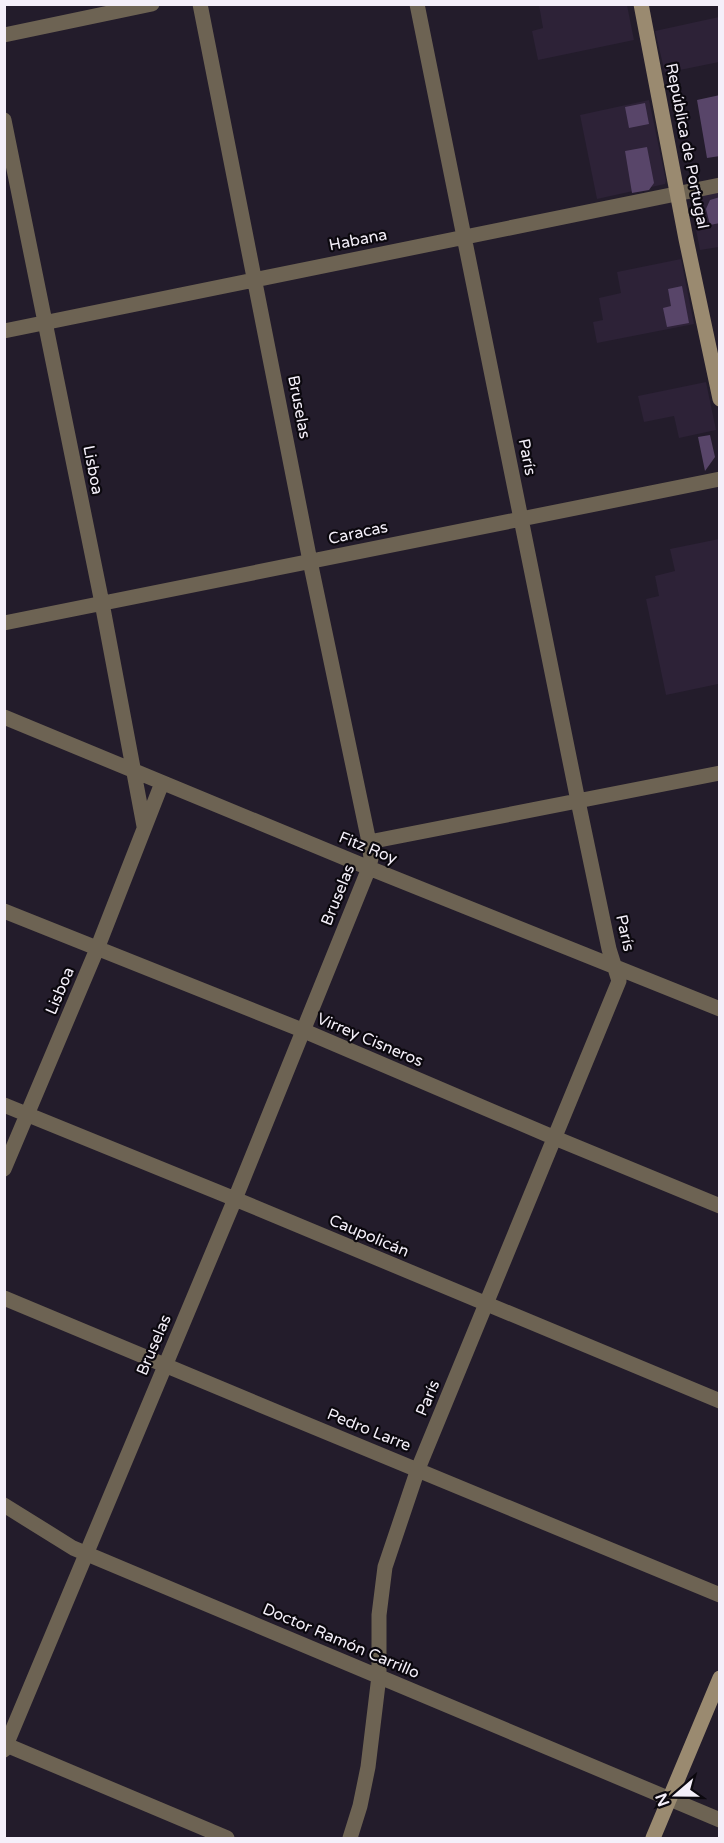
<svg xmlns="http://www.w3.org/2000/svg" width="724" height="1843" viewBox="0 0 724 1843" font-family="'Varela Round',sans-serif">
  <rect width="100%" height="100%" fill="#231c2b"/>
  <path fill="#2d2237" d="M539 5H627L634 40 538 60 532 31 543 28Z
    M719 17V62L665 73 655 31Z
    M649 100 666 181 665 184 597 199 580 115Z
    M719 192V247L700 250 692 209 693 201 697 196Z
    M681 259 694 324 597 343 593 322 603 320 599 298 621 293 617 272Z
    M706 382 716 430 679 438 674 416 644 422 638 396Z
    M719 539V691L718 684 666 695 646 599 659 596 655 576 675 571 670 549Z"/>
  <path fill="#584569" d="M720 95V156L707 158 697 100Z
    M645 103 649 124 629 128 625 107Z
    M647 147 654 183 649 190 632 193 625 151Z
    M720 197V223L710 225 706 209 710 200Z
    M682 286 689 323 667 327 663 308 671 306 668 289Z
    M710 435 715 457 705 471 698 437Z"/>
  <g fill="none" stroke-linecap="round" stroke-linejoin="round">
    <path stroke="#6d6353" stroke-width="15" d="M4 35 152 4
      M4 120 102 603 144 826
      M4 331 720 185
      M4 623 720 479
      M4 717 369 868 720 1009
      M369 842 720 773
      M4 911 302 1030 555 1138 720 1206
      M4 1105 235 1199 720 1401
      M4 1169 97 949 162 783
      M4 1298C242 1399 481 1495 720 1595
      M4 1505 73 1548 720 1820
      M4 1744 227 1838
      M4 1750 235 1199 369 868 371 858 369 842 310 561 200 4
      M350 1838 360 1806 368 1767 379 1676V1615L385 1567 418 1469 619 981 609 949 578 801 417 4"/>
    <path stroke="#9a8a70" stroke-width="15" d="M641 4 686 239 720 399
      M653 1838 720 1678"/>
  </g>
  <g text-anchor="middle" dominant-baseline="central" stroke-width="4.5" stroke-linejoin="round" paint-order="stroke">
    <g font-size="16" fill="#f4eff9" stroke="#0b080e">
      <text transform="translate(687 146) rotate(79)">República de Portugal</text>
      <text transform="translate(358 240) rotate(-11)">Habana</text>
      <text transform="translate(299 407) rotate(79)">Bruselas</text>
      <text transform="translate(527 457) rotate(79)">París</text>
      <text transform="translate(93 470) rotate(79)">Lisboa</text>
      <text transform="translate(358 533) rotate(-12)">Caracas</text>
      <text transform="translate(368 848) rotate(22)">Fitz Roy</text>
      <text transform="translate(338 895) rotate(-68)">Bruselas</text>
      <text transform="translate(625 933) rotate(77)">París</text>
      <text transform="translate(60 991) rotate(-67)">Lisboa</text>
      <text transform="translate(370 1040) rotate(23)">Virrey Cisneros</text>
      <text transform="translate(369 1236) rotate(23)">Caupolicán</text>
      <text transform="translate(154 1345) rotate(-67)">Bruselas</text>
      <text transform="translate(428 1398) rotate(-67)">París</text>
      <text transform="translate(369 1430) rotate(22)">Pedro Larre</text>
      <text transform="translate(341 1641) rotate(23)">Doctor Ramón Carrillo</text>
    </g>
  </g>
  <rect width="724" height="1843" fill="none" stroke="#f4eff9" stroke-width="12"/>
  <g transform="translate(676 1795) rotate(250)" stroke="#0b080e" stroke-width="4.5" paint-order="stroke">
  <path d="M0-4.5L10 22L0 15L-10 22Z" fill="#f4eff9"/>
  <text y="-9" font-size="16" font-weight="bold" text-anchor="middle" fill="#f4eff9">N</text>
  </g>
</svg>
